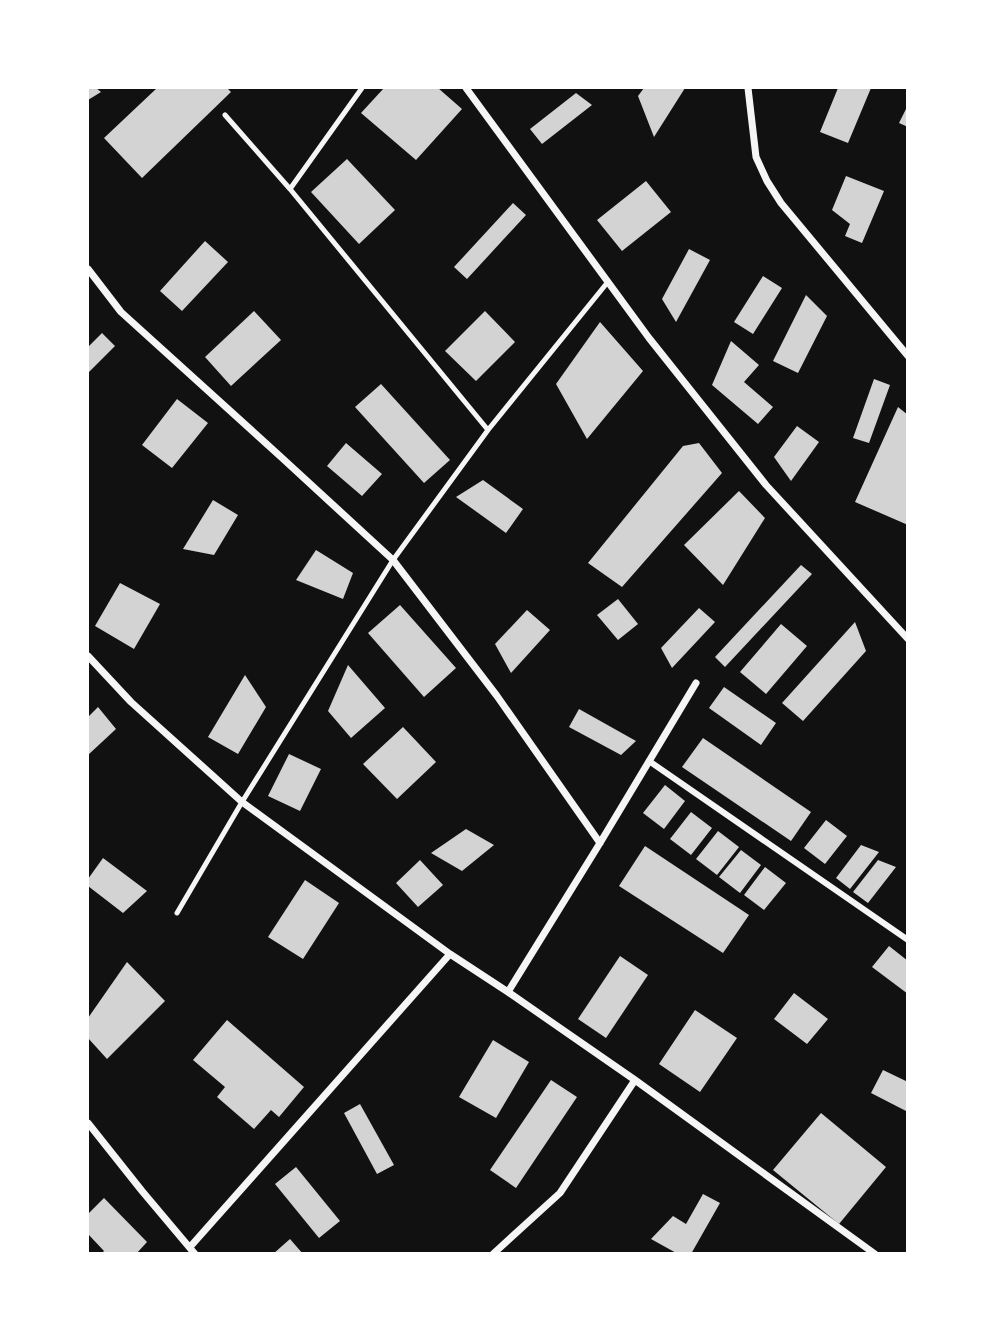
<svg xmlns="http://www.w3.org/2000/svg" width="995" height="1341" viewBox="0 0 995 1341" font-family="'Libre Baskerville',serif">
  <rect width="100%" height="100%" fill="#111"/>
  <path fill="#d3d3d3" d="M88 88H96L101 92 88 100Z
    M157 88H227L231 92 142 178 104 138Z
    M384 88H438L462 109 416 160 361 113Z
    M644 88H685L654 137 638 96Z
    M838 88H871L848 143 820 132Z
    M576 93 592 105 542 144 530 129Z
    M908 105V127L899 123Z
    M347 159 395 210 359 244 311 192Z
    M846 176 884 191 862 243 845 236 850 224 832 210Z
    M646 181 671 212 622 251 597 220Z
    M513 203 526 215 467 279 454 267Z
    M205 241 228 262 182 311 160 291Z
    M689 249 710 260 676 322 662 299Z
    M763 276 782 288 753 334 734 322Z
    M806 295 827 316 798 373 773 361Z
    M254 311 281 340 231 386 205 357Z
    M485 311 515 342 476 381 445 351Z
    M600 322 643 371 587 439 556 384Z
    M102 333 115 346 88 373V347Z
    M731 341 759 365 744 382 773 407 758 424 712 385Z
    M874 379 890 385 869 443 853 438Z
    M381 384 450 460 424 483 355 407Z
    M177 399 208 423 172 468 142 445Z
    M898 407 908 415V525L855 502Z
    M797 426 819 442 791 481 774 457Z
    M346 443 382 474 362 496 327 466Z
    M699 443 722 473 622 587 588 563 683 446Z
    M483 480 523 509 506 533 456 497Z
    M739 491 765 518 723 585 684 545Z
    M213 500 238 515 214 555 183 549Z
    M316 550 353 573 343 599 296 580Z
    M801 565 812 574 725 667 715 657Z
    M120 583 160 604 134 649 95 626Z
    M618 599 638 624 618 640 597 615Z
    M400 605 456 668 424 697 368 633Z
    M699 608 715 622 672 668 661 648Z
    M527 610 550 630 511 673 495 644Z
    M855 622 866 651 803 721 782 703Z
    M781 624 807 646 766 694 740 672Z
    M348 665 385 708 351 738 328 711Z
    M245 675 266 707 238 754 208 737Z
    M724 687 776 723 761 745 709 708Z
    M98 707 116 729 88 755V717Z
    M579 709 636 741 621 755 569 727Z
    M403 727 436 762 397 799 363 764Z
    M703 738 811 812 791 841 682 767Z
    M289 754 321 769 300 811 268 796Z
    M665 785 685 801 664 829 643 813Z
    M691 812 712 828 691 855 670 839Z
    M826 820 847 836 825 864 804 848Z
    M466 829 494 845 462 871 431 853Z
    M718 831 739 847 717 875 696 859Z
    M861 845 879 852 850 889 836 878Z
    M645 846 749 915 723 953 619 886Z
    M741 850 761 865 740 893 719 877Z
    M103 858 147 891 123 913 88 886V879Z
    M420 860 443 885 418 907 396 883Z
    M878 860 896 867 868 903 853 892Z
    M765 867 786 883 764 910 744 895Z
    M305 880 339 903 303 959 268 937Z
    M889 946 908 961V994L872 967Z
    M620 956 648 975 606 1038 578 1019Z
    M127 962 165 1001 107 1059 88 1038V1018Z
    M794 993 828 1019 807 1044 774 1019Z
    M695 1010 737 1038 700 1092 659 1064Z
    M227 1020 304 1087 279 1117 271 1110 254 1129 217 1097 225 1087 193 1060Z
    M493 1040 529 1062 496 1118 459 1097Z
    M883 1070 908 1082V1112L871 1093Z
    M551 1080 577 1097 516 1188 490 1170Z
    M360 1104 394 1165 377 1174 344 1113Z
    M821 1113 886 1167 839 1224 773 1170Z
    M296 1167 340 1221 319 1238 275 1184Z
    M703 1194 720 1203 691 1254H678L651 1239 673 1216 686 1224Z
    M104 1198 147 1242 136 1254H101L104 1251 88 1234V1214Z
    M290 1239 303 1254H273Z"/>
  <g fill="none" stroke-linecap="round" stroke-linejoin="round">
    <path stroke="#f5f5f5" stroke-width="5" d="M225 115 290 189 488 430
      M290 189 362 88
      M177 913 242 802 393 560 488 430 607 283"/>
    <path stroke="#f5f5f5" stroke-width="6" d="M649 761 908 940"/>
    <path stroke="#f5f5f5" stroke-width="7" d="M466 88 649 338 766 485 908 639
      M748 88 756 157 767 181 781 203 908 356
      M88 269 121 312 281 457 393 560 497 696 600 843
      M88 656 131 702 242 802 450 954 508 992 635 1080 875 1254
      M508 992 600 843 696 683
      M88 1123 142 1191 195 1254
      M190 1247 450 954
      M493 1254 560 1193 635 1080"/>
  </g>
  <rect width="995" height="1341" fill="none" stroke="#ffffff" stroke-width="178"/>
</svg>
